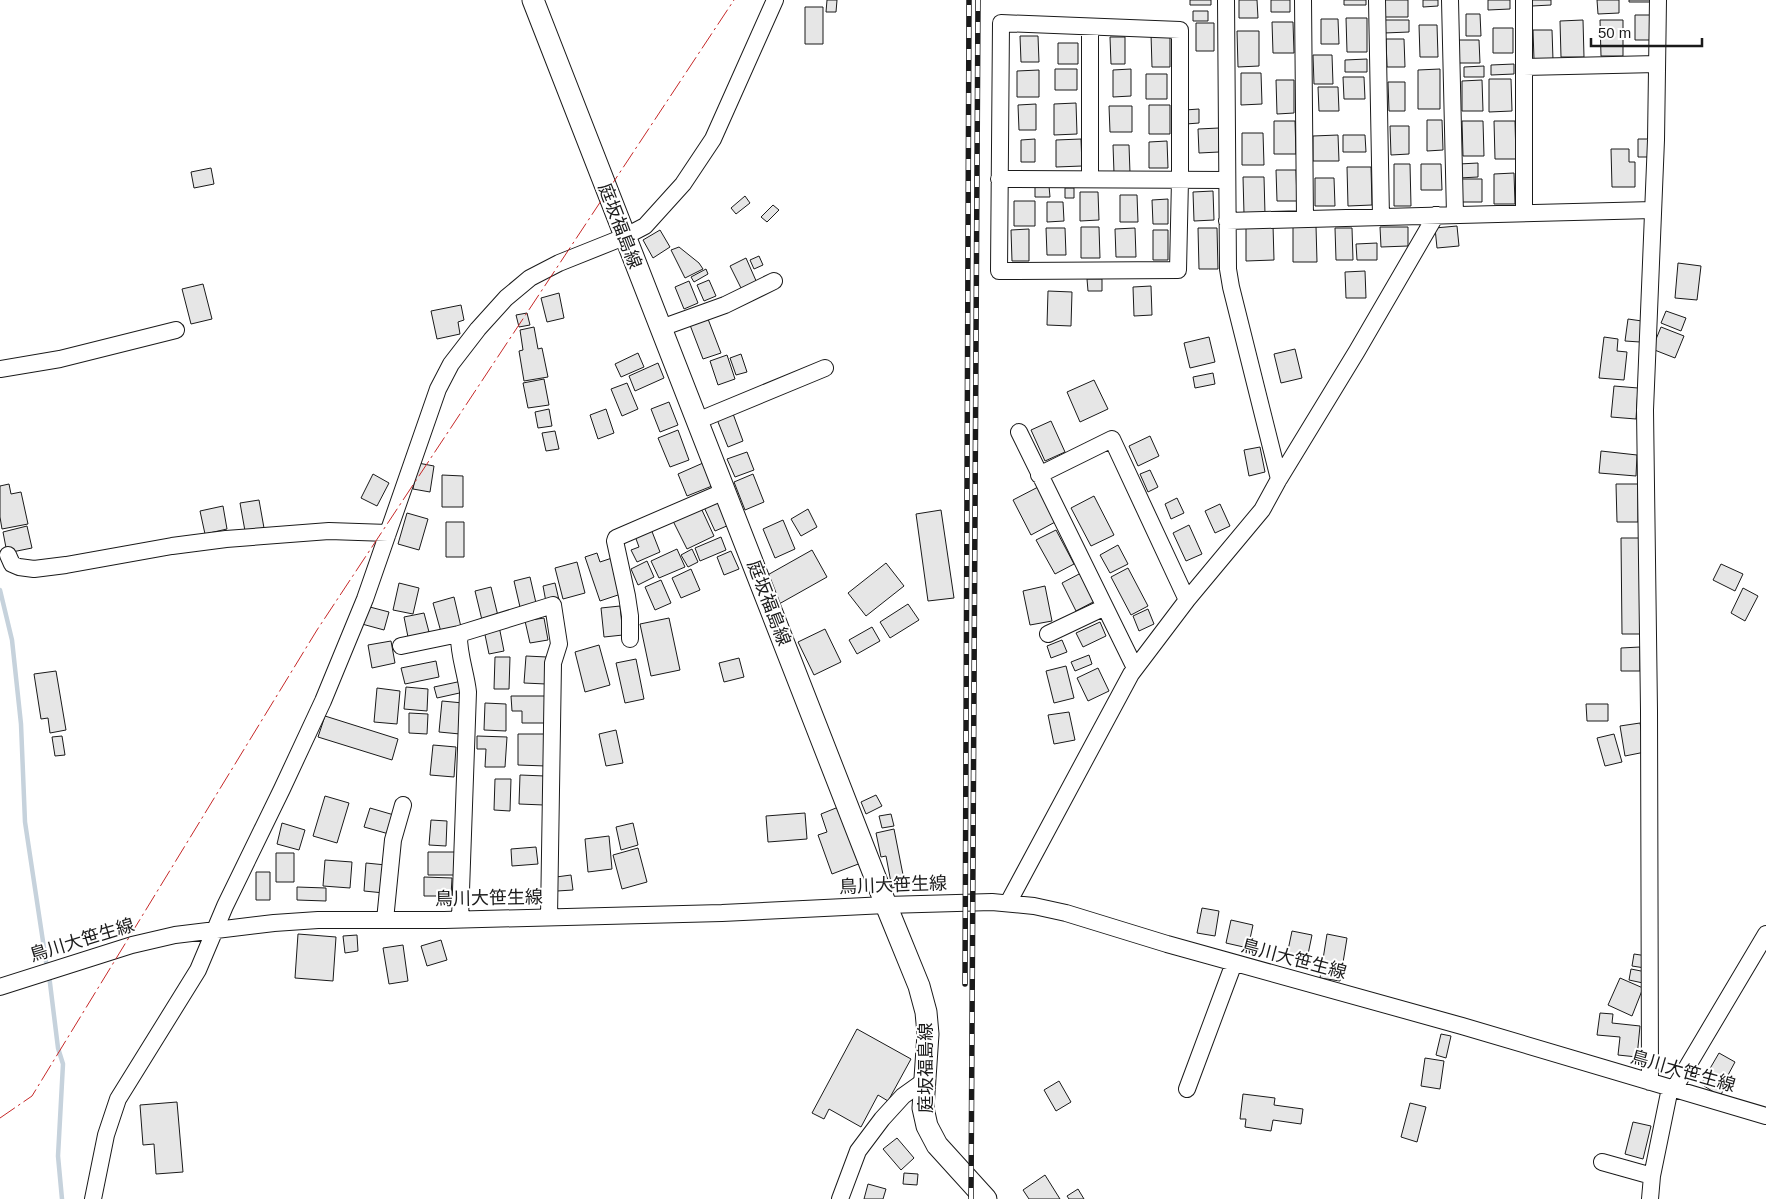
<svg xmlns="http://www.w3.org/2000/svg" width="1766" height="1199" viewBox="0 0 1766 1199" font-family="Helvetica,'Noto Sans JP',sans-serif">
  <rect width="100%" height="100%" fill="#fff"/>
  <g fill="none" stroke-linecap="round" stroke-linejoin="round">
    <path stroke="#c6d2dc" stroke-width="4.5" d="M0 590 12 640 21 724 25 822 47 968
      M49 975 58 1048 63 1064 58 1156 62 1199"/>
  </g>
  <path fill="#e6e6e6" stroke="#1a1a1a" d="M827 0H837L836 12H826Z
    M1190 0H1211V5H1190Z
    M1239 0H1257L1258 18H1239Z
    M1271 0H1290V12H1271Z
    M1344 0H1366V5H1344Z
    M1384 0H1408V17H1384Z
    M1423 0H1438V6L1423 7Z
    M1488 0H1510V9L1488 10Z
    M1532 0H1551V5L1532 6Z
    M1597 0H1619V13L1598 14Z
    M1629 0H1652V2H1629Z
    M805 7H823V44H805Z
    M1193 11H1208V21H1193Z
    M1466 14H1480L1481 36H1466Z
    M1635 15H1652V40H1635Z
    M1346 18H1367V52H1347Z
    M1321 19H1338L1339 44H1321Z
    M1384 20H1409V32L1384 33Z
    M1583 20 1584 57H1561L1560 21Z
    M1600 20H1623V56H1601Z
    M1272 22H1293L1294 53H1273Z
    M1196 23H1214V51H1196Z
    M1419 25H1437L1438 57H1420Z
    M1493 28H1513V53H1493Z
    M1533 30H1552L1553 60H1534Z
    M1237 31H1259V66L1238 67Z
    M1151 34H1170V67H1152Z
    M1020 36H1038L1039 62H1021Z
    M1110 37H1125V64H1111Z
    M1386 39H1404L1405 67H1387Z
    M1457 40H1479L1480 63H1457Z
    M1058 43H1078V64H1058Z
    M1313 55H1332L1333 84H1314Z
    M1367 59V72H1345V60Z
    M1514 64V74L1491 75V65Z
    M1484 66V77H1464V67Z
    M1055 69H1077V90H1055Z
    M1131 69V96L1113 97V70Z
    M1440 69V109H1418V70Z
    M1039 70V97H1017V71Z
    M1241 73H1261L1262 104 1241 105Z
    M1146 74H1167V99H1146Z
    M1343 77H1364L1365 99H1344Z
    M1489 79H1511L1512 111 1489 112Z
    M1276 80H1294V113L1277 114Z
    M1482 80 1483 111H1462V81Z
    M1388 82H1405V111H1389Z
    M1318 87H1338L1339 111H1319Z
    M1076 103 1077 134 1054 135V104Z
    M1036 104V130H1019L1018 105Z
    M1149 105H1170V134H1149Z
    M1109 106H1132V132H1110Z
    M1199 109V123L1186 124 1185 110Z
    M1427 120H1442L1443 150 1427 151Z
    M1274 121H1295L1296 154H1274Z
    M1462 121H1483L1484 156H1463Z
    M1494 121H1515L1516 159H1495Z
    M1390 126H1409V154L1391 155Z
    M1219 128V152L1199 153 1198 129Z
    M1242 133H1263L1264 165H1242Z
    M1338 135 1339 161H1313V136Z
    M1343 135H1365L1366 152H1343Z
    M1035 139V162H1021V140Z
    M1081 139 1082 166 1056 167V140Z
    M1638 139H1649V157H1638Z
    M1167 141 1168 168H1149V142Z
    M1113 145H1129L1130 173H1114Z
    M1611 149H1629V162H1635V187H1612Z
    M1478 163V177L1459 178V164Z
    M1394 164H1410L1411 206H1394Z
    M1421 164H1441L1442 190H1421Z
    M1347 167H1371L1372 205 1348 206Z
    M211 168 214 184 194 188 191 172Z
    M1276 170H1296L1297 201H1277Z
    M1514 173 1515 204H1494V174Z
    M1243 177H1264L1265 214H1244Z
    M1315 178H1334L1335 206H1315Z
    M1459 179H1482V202H1459Z
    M1035 186H1049L1050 197H1035Z
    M1065 188H1074V198H1065Z
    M1213 191 1214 220 1194 221 1193 192Z
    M1080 192H1098L1099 220 1080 221Z
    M1120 195H1137L1138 222H1120Z
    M745 196 750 203 736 214 731 208Z
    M1168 199V224H1153L1152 200Z
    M1014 201H1035V226H1014Z
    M1047 202H1063L1064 221 1047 222Z
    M773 205 779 210 767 222 761 217Z
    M1273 225 1274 260 1246 261V226Z
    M1316 226 1317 262H1293V227Z
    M1457 226 1459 246 1437 248 1435 228Z
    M1081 227H1099L1100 258H1081Z
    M1380 227H1408V246L1381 247Z
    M1046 228H1065L1066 255H1047Z
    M1135 228 1136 257H1116L1115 229Z
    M1198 228H1217L1218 269H1199Z
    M1335 228H1352L1353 260H1336Z
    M1029 229V261H1012L1011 230Z
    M660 230 670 247 653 258 643 240Z
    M1153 230H1168V260H1153Z
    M1377 243V260H1357L1356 244Z
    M679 247 699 263 703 269 685 278 671 250Z
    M759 256 763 265 754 269 750 260Z
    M746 258 757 283 742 290 730 266Z
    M1678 263 1701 266 1697 300 1675 298Z
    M706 269 708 274 694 282 691 277Z
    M1365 271 1366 298H1346L1345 272Z
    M1087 279H1102V291H1088Z
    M709 280 716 296 704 301 697 285Z
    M689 281 698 303 684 309 675 287Z
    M203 284 212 319 191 324 182 289Z
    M1151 286 1152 315 1134 316 1133 287Z
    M1048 291 1072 292 1071 326 1047 325Z
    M559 293 564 318 547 322 541 298Z
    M461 305 464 320 458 322 460 334 437 339 431 311Z
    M1666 311 1686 318 1681 331 1661 323Z
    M527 313 530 325 519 327 516 315Z
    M708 319 721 353 703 359 690 325Z
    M1628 319 1642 321 1640 342 1625 341Z
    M534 327 538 349 542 348 548 377 524 381 519 351 523 350 520 330Z
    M1661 327 1684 336 1675 358 1652 349Z
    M1209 337 1215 362 1190 368 1184 343Z
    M1604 337 1618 339 1617 351 1627 352 1624 380 1599 378Z
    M1295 349 1302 378 1281 383 1274 354Z
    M638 353 644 367 621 377 615 364Z
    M741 354 747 372 736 375 730 358Z
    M727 355 735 379 718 385 710 361Z
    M658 363 664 378 635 391 629 376Z
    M1213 373 1215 384 1195 388 1193 377Z
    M544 379 549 405 528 408 523 383Z
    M1094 380 1108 409 1080 422 1067 392Z
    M627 383 638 409 622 416 611 389Z
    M1614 386 1638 388 1636 419 1611 417Z
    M669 402 678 425 660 432 651 409Z
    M549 409 552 426 538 428 535 412Z
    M606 409 614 433 598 439 590 415Z
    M732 411 743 441 728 447 716 417Z
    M1051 421 1065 452 1045 461 1031 430Z
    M678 430 689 460 670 467 658 438Z
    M555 431 559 449 546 451 542 433Z
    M1150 436 1159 456 1138 466 1129 446Z
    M1260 447 1265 472 1249 476 1244 450Z
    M1601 451 1637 455 1636 476 1599 473Z
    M747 452 754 470 735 477 727 459Z
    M418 463 434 466 430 492 413 489Z
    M703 463 712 486 687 496 678 474Z
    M1150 470 1158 487 1148 492 1140 474Z
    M373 474 389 483 377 506 361 498Z
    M753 474 764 502 745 510 734 482Z
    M442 475 463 476V507H442Z
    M9 484 11 494 21 492 28 524 2 529 0 517V486Z
    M1616 484H1638V522H1617Z
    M1040 486 1057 521 1031 535 1013 500Z
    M1094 496 1114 535 1091 546 1071 508Z
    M717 498 729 525 715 531 703 505Z
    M1177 498 1184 513 1171 519 1165 504Z
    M259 500 264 528 245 531 240 503Z
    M1220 504 1230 526 1215 533 1205 511Z
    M223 506 227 529 205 534 200 511Z
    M701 508 714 536 687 549 673 521Z
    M808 509 817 527 801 536 791 519Z
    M941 510 954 598 928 601 916 514Z
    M407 513 428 519 419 550 398 544Z
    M783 520 795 549 775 558 763 529Z
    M446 522H464V557H446Z
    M1189 525 1202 554 1186 561 1173 533Z
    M27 526 32 548 7 553 3 532Z
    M651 529 660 552 637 562 631 550 639 547 635 536Z
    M1056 530 1074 564 1055 574 1036 540Z
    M721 537 726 550 700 561 695 548Z
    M1621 538H1639L1641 634H1622Z
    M1118 545 1128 564 1110 573 1100 555Z
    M677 549 685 567 659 578 651 561Z
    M692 549 698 562 688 567 681 555Z
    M812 550 827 577 779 604 764 577Z
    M731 551 739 569 724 575 717 557Z
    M597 553 600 562 612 558 624 593 600 601 585 557Z
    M647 561 654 577 638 585 631 569Z
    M577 562 585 593 563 599 555 568Z
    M886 563 904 586 866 616 848 593Z
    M1721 564 1743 574 1735 591 1713 580Z
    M1128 568 1148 606 1131 615 1111 577Z
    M691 569 700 590 681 598 672 578Z
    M1081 573 1095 601 1076 611 1062 583Z
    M530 577 536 603 520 607 514 581Z
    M661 580 671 603 655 610 645 587Z
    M399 583 419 588 413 614 393 610Z
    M555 583 559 600 546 602 543 586Z
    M1045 586 1052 621 1030 625 1023 591Z
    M491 587 498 616 482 620 475 591Z
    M1743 588 1758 596 1745 621 1731 613Z
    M454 597 461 627 441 632 433 603Z
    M908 604 919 620 890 638 880 622Z
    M366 606 389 612 384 630 362 624Z
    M620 606 623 635 604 637 601 608Z
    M1148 609 1154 624 1139 631 1133 616Z
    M424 613 429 632 408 637 404 617Z
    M544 618 548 640 530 643 525 621Z
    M669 618 680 670 651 676 640 624Z
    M1100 622 1106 636 1083 647 1076 633Z
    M499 626 504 651 489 654 484 630Z
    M872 627 880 641 857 654 849 640Z
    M825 629 841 662 814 675 798 642Z
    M1062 640 1067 652 1051 658 1047 646Z
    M391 641 395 663 372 668 368 645Z
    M599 645 610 685 585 692 575 652Z
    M1640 647V671H1621V648Z
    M1089 655 1092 664 1075 671 1071 662Z
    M526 656 547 657 546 684 524 683Z
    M495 657H510L509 689H494Z
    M739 658 744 677 724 682 719 663Z
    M636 659 644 699 625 703 616 663Z
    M436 661 439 677 405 684 401 668Z
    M1066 666 1074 698 1054 703 1046 671Z
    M1098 668 1109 691 1088 701 1077 678Z
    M56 671 66 730 50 733 48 718 41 719 34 674Z
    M462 681 464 692 437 698 434 687Z
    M406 687 428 689 427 711 404 709Z
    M377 688 400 691 397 724 374 722Z
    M511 696H546V723H522V711H512Z
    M442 701 463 703 460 734 439 732Z
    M485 703 506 704V731L484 730Z
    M1586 704H1608V721H1587Z
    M1069 712 1075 740 1054 744 1048 715Z
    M409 713 428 714 427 734 409 733Z
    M325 716 398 739 392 760 318 737Z
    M1640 723 1645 752 1625 756 1620 726Z
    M616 730 623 763 606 766 599 734Z
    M518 734H546V766L518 765Z
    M1614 734 1622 762 1605 766 1597 738Z
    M62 736 65 755 55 756 52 737Z
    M477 736 507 737 505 767H485L486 749H477Z
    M433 745 456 747 454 777 430 775Z
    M520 775 545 776 544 805 519 804Z
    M495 779H511L510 811 494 810Z
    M876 795 882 806 866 814 861 802Z
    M325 796 349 803 337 843 313 836Z
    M841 806 861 863 832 874 818 835 827 832 821 814Z
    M370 808 394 815 389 834 364 827Z
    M805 813 807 839 768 842 766 816Z
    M891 814 894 826 882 828 879 816Z
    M431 820 447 821 446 846 429 845Z
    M282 823 305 830 299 850 277 844Z
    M633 823 638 845 621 850 616 827Z
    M894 829 905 885 892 888 886 856 881 857 876 833Z
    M609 836 612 869 588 872 585 839Z
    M536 847 538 864 512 866 511 849Z
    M638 848 647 882 622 889 613 855Z
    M428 852H455V875H428Z
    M276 853H294V882H276Z
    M325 860 352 862 350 888 323 886Z
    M366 863 386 865 384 893 364 891Z
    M256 872H270V900H256Z
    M571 875 573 890 557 891 556 877Z
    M424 877 452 878 451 896H424Z
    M297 887 326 888V901L297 900Z
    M1202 908 1219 911 1215 936 1197 933Z
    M1231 920 1253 925 1248 948 1226 943Z
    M1292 931 1312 935 1307 959 1287 955Z
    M298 934 336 937 333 981 295 978Z
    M1327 934 1347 938 1340 981 1320 978Z
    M357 935 358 951 345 953 343 936Z
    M441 940 447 960 427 966 421 946Z
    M403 945 408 981 389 984 383 948Z
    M1634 954 1647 956 1645 968 1632 966Z
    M1631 969 1646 972 1643 983 1629 980Z
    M1620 978 1643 988 1632 1016 1608 1005Z
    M1600 1013 1613 1014 1612 1023 1640 1026 1637 1057 1618 1055 1620 1037 1597 1035Z
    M857 1029 911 1059 888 1101 878 1095 861 1127 829 1109 824 1119 812 1113Z
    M1441 1034 1451 1036 1446 1058 1436 1055Z
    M1719 1053 1735 1062 1727 1077 1730 1079 1720 1096 1701 1084Z
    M1425 1058 1444 1061 1440 1089 1421 1086Z
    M1059 1081 1071 1102 1056 1111 1044 1090Z
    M1243 1094 1275 1098 1274 1105 1303 1109 1301 1124 1273 1120 1271 1131 1245 1127 1246 1119H1240Z
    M177 1102 183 1172 156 1174 154 1144 143 1145 140 1105Z
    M1410 1103 1426 1107 1417 1142 1401 1137Z
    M1633 1122 1651 1126 1643 1159 1625 1154Z
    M897 1138 914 1158 901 1170 883 1149Z
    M904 1173 918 1174 917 1185 903 1184Z
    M1045 1175 1060 1199H1029L1023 1190Z
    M868 1184 886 1189 883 1199H864Z
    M1078 1189 1084 1199H1069L1067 1196Z"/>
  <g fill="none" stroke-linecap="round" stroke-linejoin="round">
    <defs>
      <path id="minor" d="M1226 0 1228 269 1231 287 1279 479
        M1303 0 1305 219
        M1377 0 1381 217
        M1450 0 1455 215
        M1524 0V213
        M1001 23 1180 30V180L1178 270 999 271Z
        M1524 67 1657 64
        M999 179 1227 180
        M1090 179V27
        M1227 221 1653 210
        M661 328 725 305 774 281
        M0 369 60 359 176 330
        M697 421 825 368
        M1019 432 1135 668
        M1039 475 1112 439 1187 600
        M8 555 12 564 19 567 34 569 66 565 172 546 226 539 329 531 388 533
        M1048 634 1105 607
        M630 639V616L627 596 615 541 616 538 725 491
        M401 646 459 634
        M1008 903 1131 674 1187 600 1262 510 1279 479 1357 351 1436 215
        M460 919 468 692C466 673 458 653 459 634L553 605 559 644 553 663 549 917
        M385 920 393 840 403 805
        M0 987 132 945 175 935 274 923 318 920H444L722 913 886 905 992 902 1034 906 1066 913 1167 944 1462 1026 1766 1116
        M1650 1082 1649 710 1645 410 1656 140 1658 0
        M1187 1089 1234 963
        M1674 1089 1766 934
        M1602 1162 1652 1176
        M93 1199 106 1135 118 1099 198 970 225 906 282 789 323 701 365 599 438 389 451 364 478 329 506 298 530 278 559 263 624 237 645 226 683 184 713 139 775 0
        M840 1199 858 1151 882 1119 903 1096 924 1081
        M1650 1199 1652 1176 1670 1088"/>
      <path id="major" d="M533 0 886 905 919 986 926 1012 928 1034 923 1108 927 1126 937 1145 986 1199"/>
    </defs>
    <use href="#minor" stroke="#1a1a1a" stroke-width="18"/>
    <use href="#major" stroke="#1a1a1a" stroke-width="23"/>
    <use href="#minor" stroke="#fff" stroke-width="16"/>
    <use href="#major" stroke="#fff" stroke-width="21"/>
    <defs>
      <path id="rail" d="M965 984 969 0
        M971 1199 978 0"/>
    </defs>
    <use href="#rail" stroke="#1a1a1a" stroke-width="5.5"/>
    <use href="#rail" stroke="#fff" stroke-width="4" stroke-dasharray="11" stroke-linecap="butt"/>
    <path stroke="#c62828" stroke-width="1" stroke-dasharray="18 4 2.5 4" stroke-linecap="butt" d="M0 1118 32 1096 317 630 734 0"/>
  </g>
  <g text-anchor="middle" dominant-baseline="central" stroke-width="4" stroke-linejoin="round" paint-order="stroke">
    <g font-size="18" fill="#1a1a1a" stroke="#fff">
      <text transform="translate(620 226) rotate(69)">庭坂福島線</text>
      <text transform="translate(769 603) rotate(69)">庭坂福島線</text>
      <text transform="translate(893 885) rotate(-2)">鳥川大笹生線</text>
      <text transform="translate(489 898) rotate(-1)">鳥川大笹生線</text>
      <text transform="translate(82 940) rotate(-17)">鳥川大笹生線</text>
      <text transform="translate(1294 959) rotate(15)">鳥川大笹生線</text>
      <text transform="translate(926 1068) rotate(-90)">庭坂福島線</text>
      <text transform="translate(1683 1071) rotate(16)">鳥川大笹生線</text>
    </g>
  </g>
  <path d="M1591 38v8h111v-8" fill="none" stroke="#1a1a1a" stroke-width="2.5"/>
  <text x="1598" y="38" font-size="15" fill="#1a1a1a" stroke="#ffffff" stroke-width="4" paint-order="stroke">50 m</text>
</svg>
